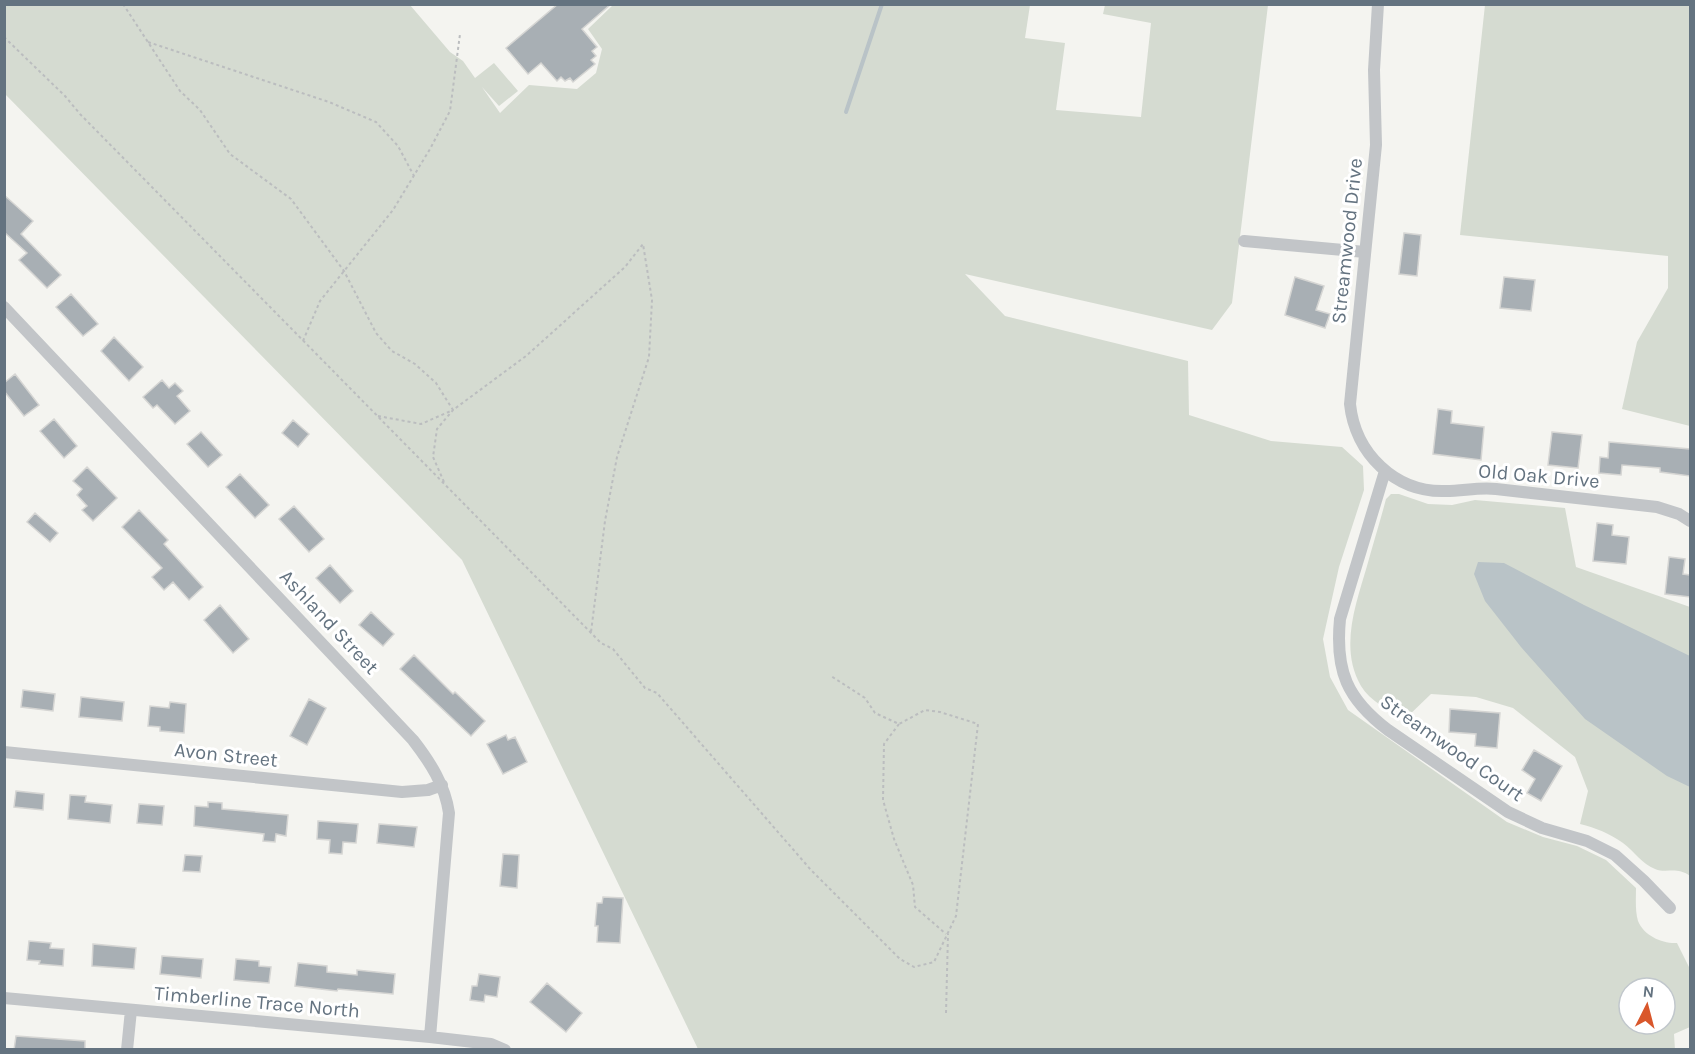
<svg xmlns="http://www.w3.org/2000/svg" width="1695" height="1054" viewBox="0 0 1695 1054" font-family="Karla,sans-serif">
  <rect width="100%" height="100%" fill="#f4f4f0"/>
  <path fill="#d5dbd1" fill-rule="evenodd" d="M4 5H410L450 52 463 61 475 78 494 63 518 91 499 106 482 87 500 113 529 85 577 89 596 73 602 49 588 29 613 5H1030L1025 38 1065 43 1056 110 1141 117 1151 23 1103 14 1105 5H1268L1232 303 1212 330 965 274 1005 316 1188 361 1189 415 1271 441 1342 447 1363 466 1364 490 1339 567 1323 639 1330 677 1348 710 1507 822 1543 837 1577 846 1606 860 1636 888C1636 898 1635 911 1638 921 1644 936 1663 944 1677 943L1690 969V1027L1674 1034 1675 1050 698 1049 462 560 5 94ZM1629 988H1665V1024H1629Z
    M1485 5H1690V426L1622 409 1637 342 1668 288V256L1460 235Z
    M1391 494H1399L1428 504 1452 505 1475 500 1565 508 1576 567 1690 607V876C1676 866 1667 874 1655 869 1642 864 1634 851 1623 843 1609 833 1596 828 1580 824L1588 791 1575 757 1513 708 1476 697 1431 694 1404 720C1390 711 1370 701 1361 686 1339 648 1356 604 1367 566 1373 544 1380 522 1386 499Z"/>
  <path fill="#b9c3c7" d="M1478 562 1504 563 1584 605 1690 656V787L1667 776 1585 719 1521 647 1485 601 1474 574Z"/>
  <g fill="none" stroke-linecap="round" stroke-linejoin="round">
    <path stroke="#b9c3c7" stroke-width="4" d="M846 112 882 4"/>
  </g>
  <path fill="#a8afb4" stroke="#d5d5d3" stroke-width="1.5" d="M558 4H611L582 29 597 47 592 51 596 56 591 60 595 64 573 82 570 78 565 81 561 77 557 81 541 63 528 74 506 48Z
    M4 195 33 221 21 234 61 275 47 288 19 260 27 253 4 232Z
    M1404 233 1421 235 1417 276 1399 274Z
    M1295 277 1324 286 1316 310 1330 314 1325 328 1285 315Z
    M1504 277 1535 280 1531 311 1500 308Z
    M71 294 98 324 83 336 56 307Z
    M114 337 143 367 129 381 101 351Z
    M15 374 39 405 24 416 4 391V383Z
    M162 380 169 388 175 383 183 391 177 396 190 411 175 424 157 405 153 408 143 397Z
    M1438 409 1452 411 1451 423 1484 427 1481 460 1433 454Z
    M54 419 77 446 64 458 40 431Z
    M293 420 309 434 298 447 282 433Z
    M201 432 222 455 208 467 187 444Z
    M1552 432 1582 435 1578 468 1548 465Z
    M1609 442 1690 449V476L1660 472V468L1622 465 1621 475 1599 473 1600 457 1608 458Z
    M87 467 117 498 93 521 82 510 87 506 77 495 82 489 73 481Z
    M240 474 269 505 255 518 226 487Z
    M294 506 324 539 309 552 279 519Z
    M139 510 168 540 164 544 203 587 189 600 173 582 164 590 152 577 162 568 122 527Z
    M35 513 58 533 50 542 27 522Z
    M1597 523 1613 525 1612 535 1629 537 1626 564 1593 561Z
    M1669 557 1685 559 1683 574 1690 575V597L1665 594Z
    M330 565 353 591 340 603 316 578Z
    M220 605 249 639 233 653 204 620Z
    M371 612 394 634 383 646 359 625Z
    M414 655 453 694 455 692 485 721 471 736 400 669Z
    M23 690 55 694 53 711 21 707Z
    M81 697 124 702 122 721 79 717Z
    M309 699 326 708 307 745 290 736Z
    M170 702 186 704 184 733 160 731V727L148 726 150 706 169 708Z
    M1450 709 1500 713 1497 748 1475 746 1476 734 1449 732Z
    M506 735 508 740 515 737 527 762 503 774 487 744Z
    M1534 750 1562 766 1541 801 1527 793 1535 779 1522 770Z
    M16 791 44 794 43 810 14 807Z
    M70 795 86 796 85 802 112 805 110 823 68 819Z
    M208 802 222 803V809L288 815 286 836 276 834 275 842 263 841 264 834 194 826 195 806 208 807Z
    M139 804 164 806 162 825 137 823Z
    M318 821 358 824 356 843 343 842 342 854 329 853 330 840 317 839Z
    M379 824 417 827 414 847 377 843Z
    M503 854 519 855 517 888 500 886Z
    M185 855 202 856 200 872 183 871Z
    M603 897 623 898 620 943 597 942 598 926H595L597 903H602Z
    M29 941 51 943 50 948 64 949 63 966 39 964 40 961 27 960Z
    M93 944 136 948 134 969 92 966Z
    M162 956 203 959 201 978 160 974Z
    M236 959 259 961V966L271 967 269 983 234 980Z
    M298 963 327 966V972L357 975V970L395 974 393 994 338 989 337 991 295 986Z
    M479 974 500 977 497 997 485 995 484 1002 470 1000 472 986H477Z
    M547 983 582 1013 566 1032 530 1002Z
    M16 1036 85 1041V1050H14Z"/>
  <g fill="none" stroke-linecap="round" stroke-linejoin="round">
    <path stroke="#bbbdbf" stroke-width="2" stroke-dasharray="3 3" stroke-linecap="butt" d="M123 4 180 91 200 110 230 154 291 199 344 271 376 333 392 351 415 364 436 383 453 410 526 356 625 267 643 244 652 300 649 357 617 457 605 521 591 632
      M4 37 65 96 80 114 601 643 613 649 645 688 657 693 811 870 900 959 914 967 934 962 956 916 978 724 940 712 925 710 899 724 875 713 865 698 831 676
      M148 42 329 102 376 122 398 146 414 176
      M303 341 320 301 393 210 430 149 450 111 460 34
      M378 416 421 424 453 410 437 429 433 457 444 482
      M899 724 884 744 883 800 894 839 913 885 915 907 946 934
      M946 1013 948 934"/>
    <path stroke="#c2c5c8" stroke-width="12" d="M1378 4 1374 70 1376 145 1350 404C1355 453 1395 493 1446 491 1463 491 1479 487 1496 489 1550 495 1603 501 1657 507L1679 514 1690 521
      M1244 241 1365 252
      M4 307 413 740C430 762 445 785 449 813L430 1037
      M1385 471 1340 619C1335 671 1347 699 1388 730L1508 812 1542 828 1587 841 1615 855 1644 881 1670 908
      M4 752 402 792 428 790 442 785
      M4 998 430 1037 491 1044 505 1050
      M127 1050 131 1010"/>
  </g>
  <g text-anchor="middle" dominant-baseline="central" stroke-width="6" stroke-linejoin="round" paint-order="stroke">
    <g font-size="20" fill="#647380" stroke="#fff">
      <text transform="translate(1347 241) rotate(-84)">Streamwood Drive</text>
      <text transform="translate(1539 476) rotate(5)">Old Oak Drive</text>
      <text transform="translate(329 622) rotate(47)">Ashland Street</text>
      <text transform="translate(1452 748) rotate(35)">Streamwood Court</text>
      <text transform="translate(226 755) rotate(6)">Avon Street</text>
      <text transform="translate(257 1002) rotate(5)">Timberline Trace North</text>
    </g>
  </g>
  <rect width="1695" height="1054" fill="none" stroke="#647380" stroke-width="12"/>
  <g transform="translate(1647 1006) rotate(6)"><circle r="28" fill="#ffffff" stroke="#c1c7cc" stroke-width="1.5"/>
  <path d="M0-4.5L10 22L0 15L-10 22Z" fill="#d9572b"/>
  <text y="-9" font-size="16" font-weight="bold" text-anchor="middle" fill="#647380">N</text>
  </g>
</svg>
